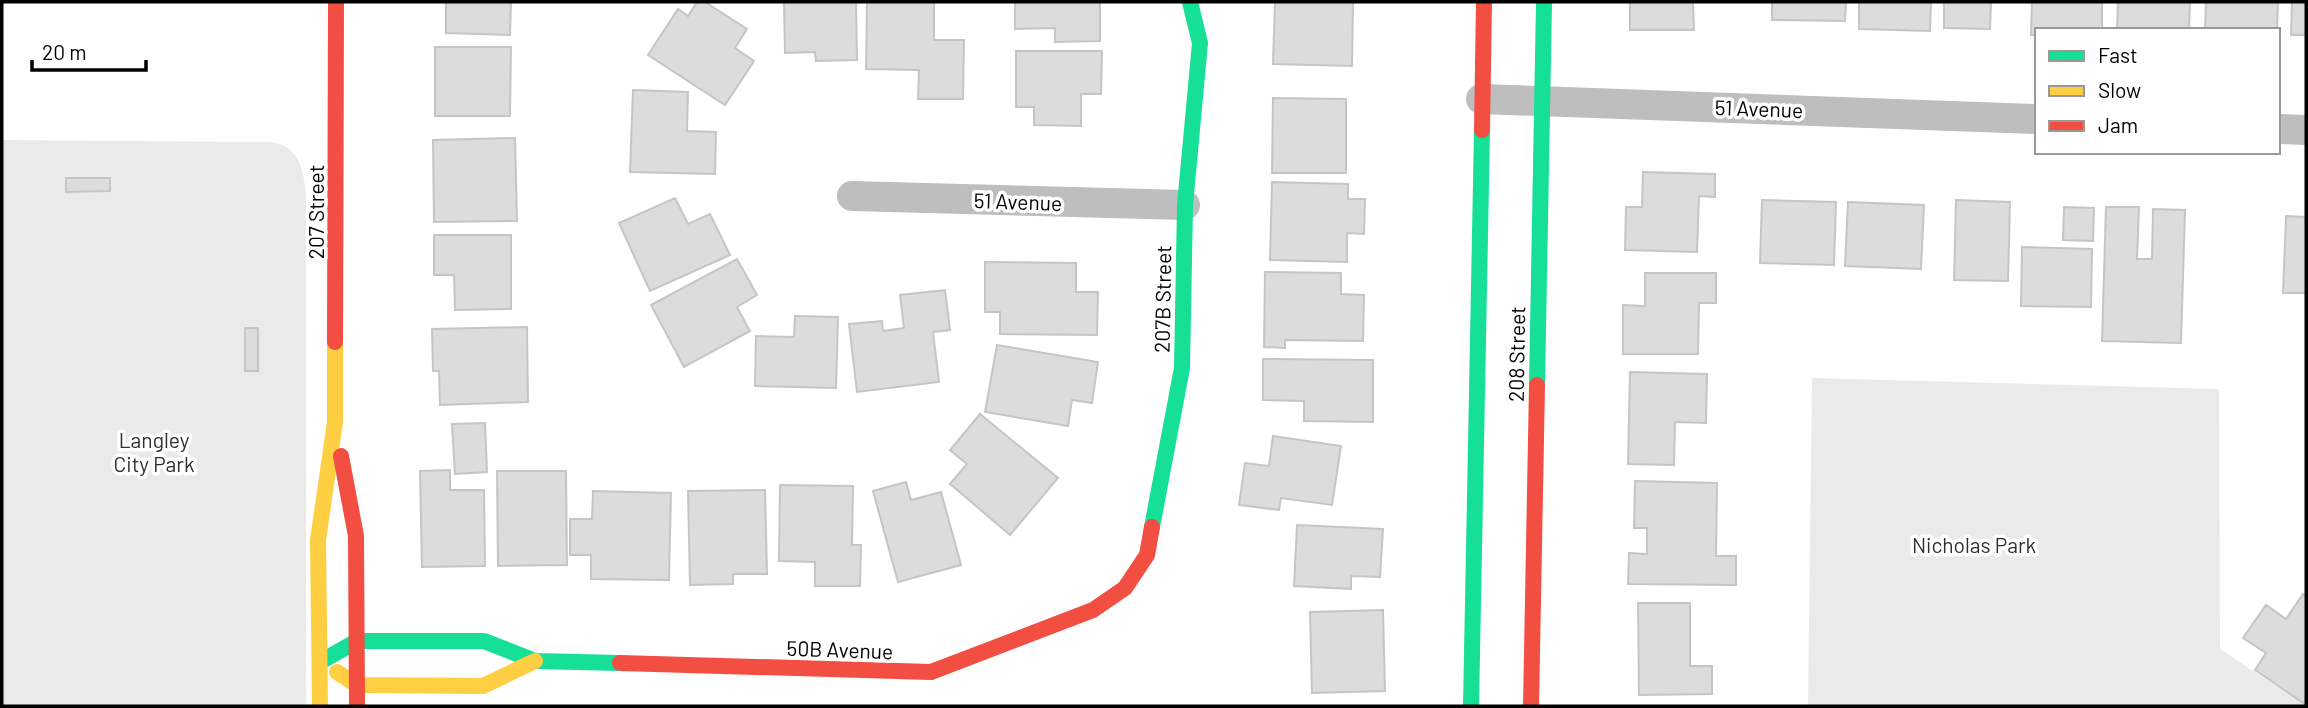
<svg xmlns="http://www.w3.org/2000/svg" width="2308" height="708" viewBox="0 0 2308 708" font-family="Barlow,sans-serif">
  <rect width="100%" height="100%" fill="#fff"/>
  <path fill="#eaeaea" d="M2 140 272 142C300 147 304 171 306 196V706H2Z
    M1812 378 2219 389 2220 649 2306 706H1808Z"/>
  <path fill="#dcdcdc" stroke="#c5c5c5" stroke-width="2" d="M446 2H511L510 35 446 33Z
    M697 2H705L747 29 735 48 754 61 725 105 648 55 678 9 688 16Z
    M784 2H856L857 60 816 61 815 52 785 53Z
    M867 2H934V40H964L963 99H918L919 70 866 69Z
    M1015 2H1100V41L1055 42V28L1015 29Z
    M1275 2H1353L1352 66 1273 64Z
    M1630 2H1693L1694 30H1630Z
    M1772 2H1846L1845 21 1772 20Z
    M1859 2H1931L1930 31 1859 29Z
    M1944 2H1991L1990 29 1944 28Z
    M2032 2H2102V30H2037V35H2031Z
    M2118 2H2190L2189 30H2117Z
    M2206 2H2278L2277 30H2205Z
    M2292 2H2306V35H2291Z
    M435 47H511L510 116H435Z
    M1016 51H1102L1101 94H1081V126L1034 125V107H1016Z
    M633 90 688 92 687 131 716 132 715 174 630 172Z
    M1273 98 1346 99V173H1272Z
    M515 138 517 221 434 222 433 140Z
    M1643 172 1715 174V197L1699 196 1697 252 1625 250 1626 207H1642Z
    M66 178H110V191L66 192Z
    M1272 182 1348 184V199H1365L1364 234 1347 233V262L1270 260Z
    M675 198 688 224 710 214 730 255 650 291 619 223Z
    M1762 200 1836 202 1834 265 1760 263Z
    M1956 200 2010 202 2008 281 1954 280Z
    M1848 202 1924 205 1921 269 1845 266Z
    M2064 207 2094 208 2093 241 2063 240Z
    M2106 207H2139L2137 259H2152L2153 209 2185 210 2181 343 2102 341Z
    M2286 216 2306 217V293H2283Z
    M434 235H511V309L455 310 454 275H434Z
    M2022 247 2092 249 2091 307 2021 306Z
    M737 259 757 295 737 307 750 331 684 367 651 305Z
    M985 262 1076 263V292H1098L1097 335 1000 334V312H985Z
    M1265 272 1341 273V294L1364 295 1363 341 1285 340V348L1264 347Z
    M1645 273H1716V303H1699L1698 354H1623V305L1645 306Z
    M945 290 950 330 933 332 939 382 857 392 849 324 882 321 883 331 904 328 900 295Z
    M795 316 838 317 836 388 755 386 756 336 794 337Z
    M527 327 528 402 440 405 439 371H433L432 329Z
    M245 328H258V371H245Z
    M997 345 1098 362 1092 403 1072 400 1068 426 985 412Z
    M1263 359 1373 360V422L1304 421V401L1263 400Z
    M1630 372 1707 374 1706 423 1675 422 1674 465 1628 464Z
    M980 414 1058 478 1010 535 950 484 967 464 950 450Z
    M485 423 487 472 455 474 452 424Z
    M1273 436 1341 446 1332 505 1281 498 1279 510 1239 505 1245 463 1269 466Z
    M450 470V490H484L485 566 422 567 420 471Z
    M497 471H566L567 565 498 566Z
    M1635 481 1717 483 1716 556H1736V585L1628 584 1629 553 1647 554V528H1634Z
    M906 482 911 500 941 492 961 565 898 582 873 491Z
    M780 485 853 486 852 545H861L860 586H815V562L779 561Z
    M765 490 767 574H733V584L690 585 688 491Z
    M593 491 671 493 669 580 591 579V555H570V519H592Z
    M1297 525 1383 529 1380 577 1351 576V589L1294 586Z
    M2303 594 2306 596V705L2255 670 2266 653 2243 638 2266 605 2286 619Z
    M1638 603H1690V666H1712V694L1639 695Z
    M1383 610 1385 691 1312 693 1310 612Z"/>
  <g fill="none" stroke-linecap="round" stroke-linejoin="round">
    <path stroke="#bebebe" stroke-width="30" d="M1481 99 2037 119
      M2278 129 2306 130
      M852 196 1185 205"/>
    <path stroke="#16e098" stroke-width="16" d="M1537 385 1544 2
      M1152 527 1182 368 1185 205 1200 43 1190 2
      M320 662 357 641H484L535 661 620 663
      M1471 706 1482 130"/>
    <path stroke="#ffcf43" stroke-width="16" d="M337 672 357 685 483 686 535 661
      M320 706 318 540 335 422V342"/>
    <path stroke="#f24e42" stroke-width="16" d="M1482 130 1484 2
      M335 342 336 2
      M341 456 356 536 357 706
      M620 663 931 672 1093 610 1125 588 1147 555 1152 527
      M1531 706 1537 385"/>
  </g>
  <g text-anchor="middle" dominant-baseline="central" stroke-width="7" stroke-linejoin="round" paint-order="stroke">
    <g font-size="21" fill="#000" stroke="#fff">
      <text transform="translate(1759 108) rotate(2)">51 Avenue</text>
      <text transform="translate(1018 201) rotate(2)">51 Avenue</text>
      <text transform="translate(315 212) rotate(-90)">207 Street</text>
      <text transform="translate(1162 299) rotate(-89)">207B Street</text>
      <text transform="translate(1516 354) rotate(-89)">208 Street</text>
      <text transform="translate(840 649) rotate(2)">50B Avenue</text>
    </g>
    <g font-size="21" fill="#2f2f2f" stroke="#fff">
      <text x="154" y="439">Langley<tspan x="154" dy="24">City Park</tspan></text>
      <text x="1974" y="544">Nicholas Park</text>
    </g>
  </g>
  <rect width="2308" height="708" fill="none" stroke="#000000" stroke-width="7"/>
  <rect x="2035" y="28" width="245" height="126" fill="#ffffff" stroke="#999999" stroke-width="2"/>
  <rect x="2049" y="51" width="35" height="10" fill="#16e098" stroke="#999999" stroke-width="2"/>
  <text x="2098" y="63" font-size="21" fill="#000000">Fast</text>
  <rect x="2049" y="86" width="35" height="10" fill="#ffcf43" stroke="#999999" stroke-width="2"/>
  <text x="2098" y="98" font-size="21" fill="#000000">Slow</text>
  <rect x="2049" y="121" width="35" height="10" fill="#f24e42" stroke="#999999" stroke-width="2"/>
  <text x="2098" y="133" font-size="21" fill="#000000">Jam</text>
  <path d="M32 60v10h114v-10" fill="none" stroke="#000000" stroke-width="3.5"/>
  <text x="42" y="60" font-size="21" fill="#000000" stroke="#ffffff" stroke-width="5" paint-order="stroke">20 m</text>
</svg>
